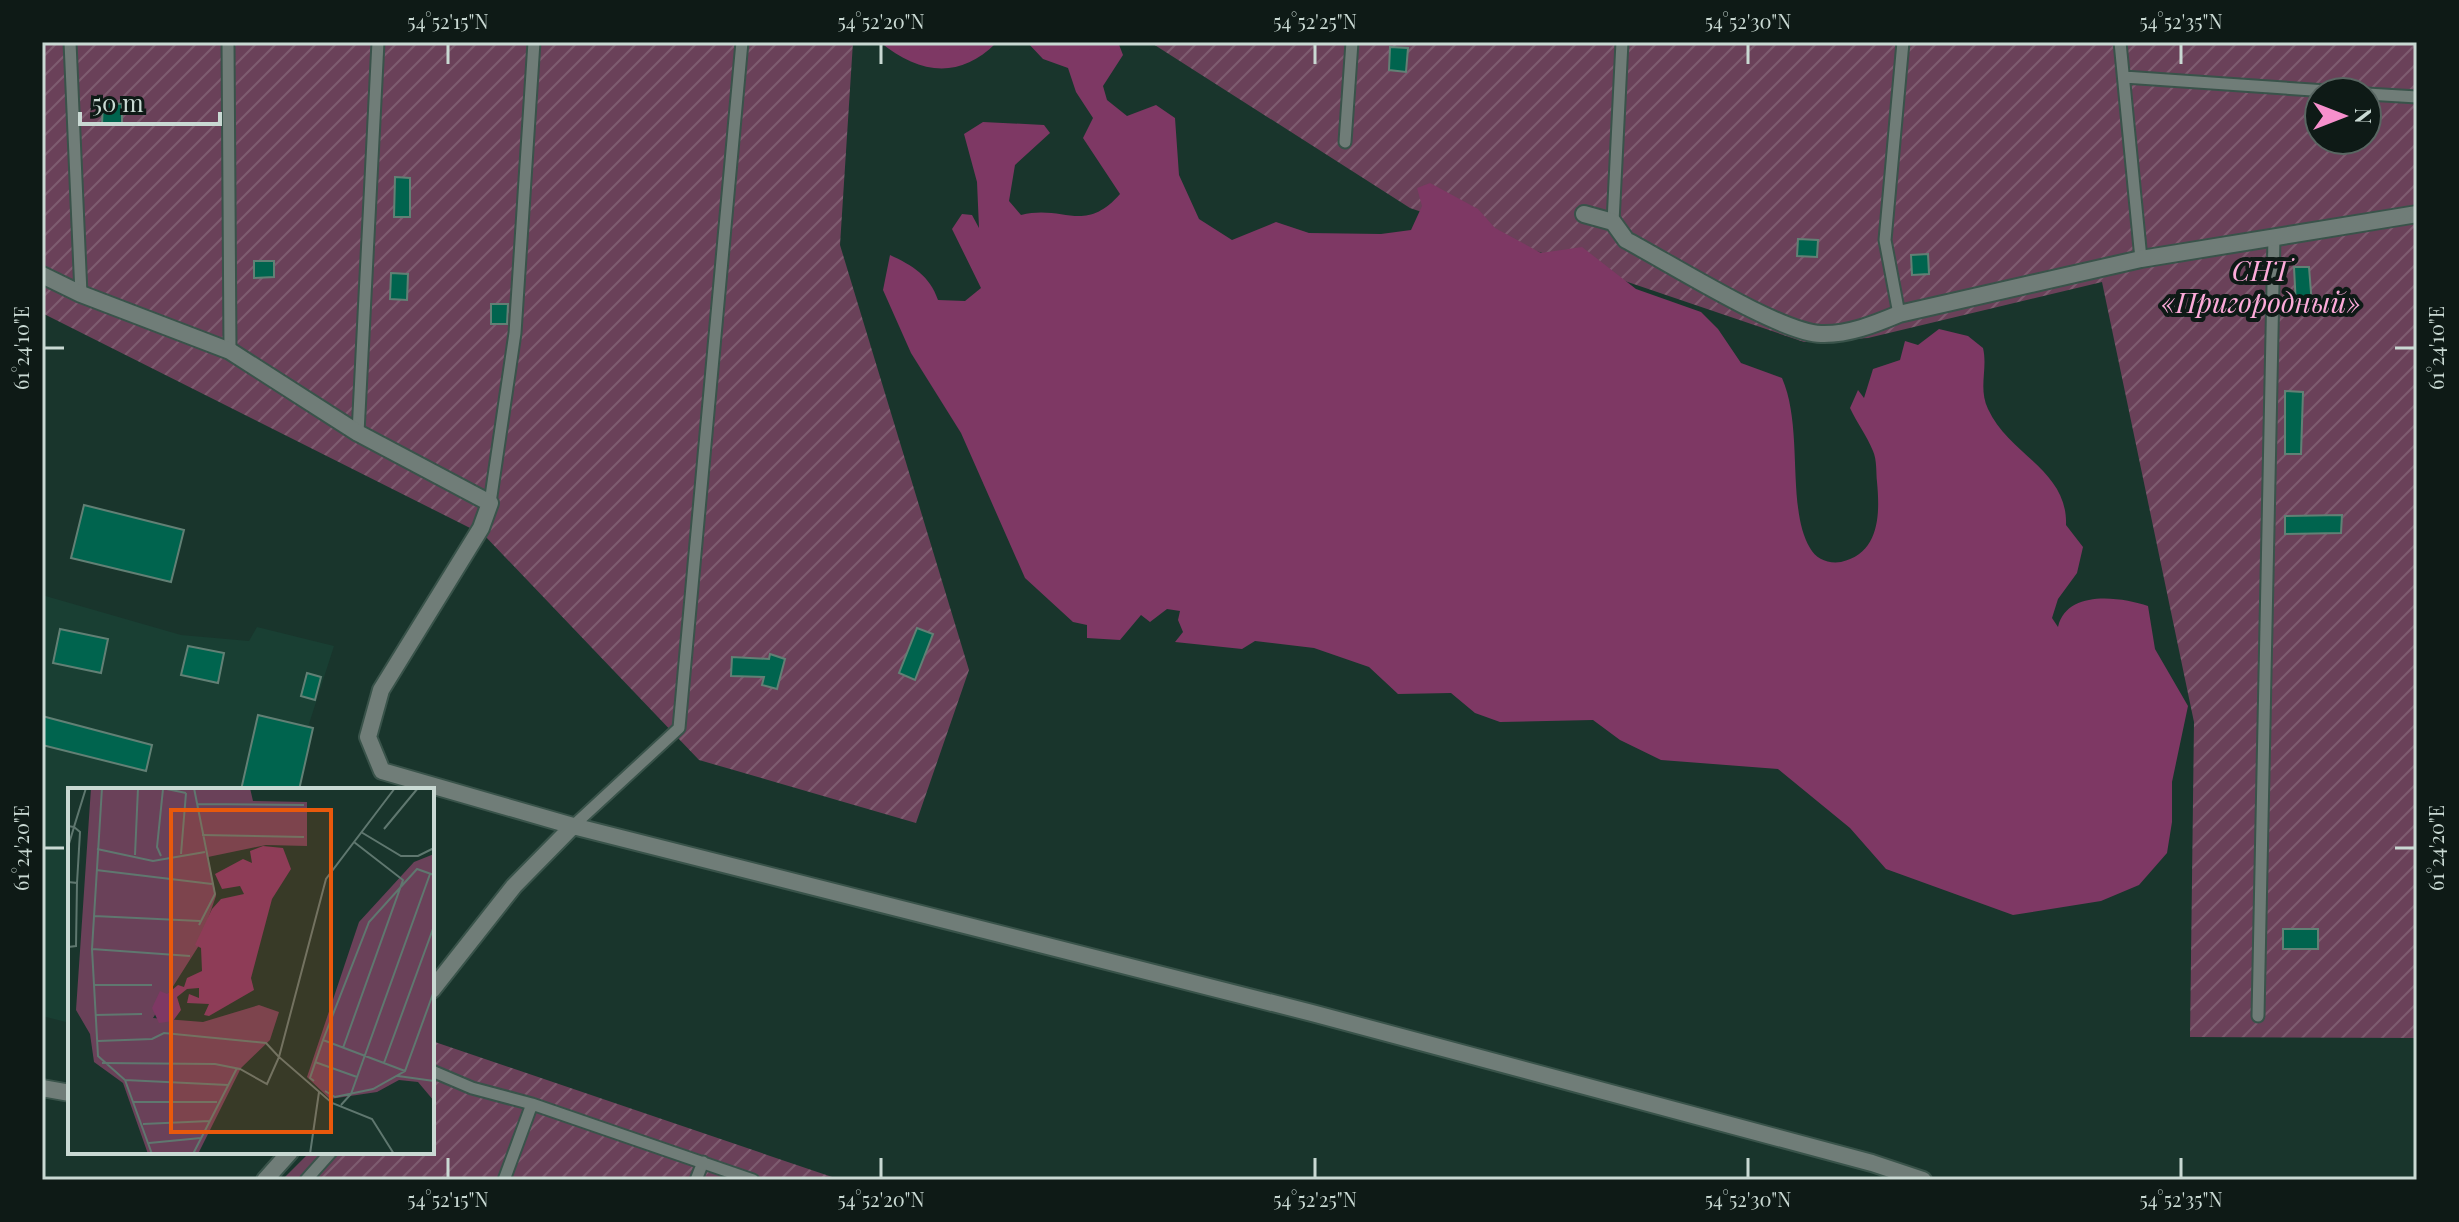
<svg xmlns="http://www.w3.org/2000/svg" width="2459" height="1222" viewBox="0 0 2459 1222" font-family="'Playfair Display',serif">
  <defs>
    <pattern id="garden-furrows" width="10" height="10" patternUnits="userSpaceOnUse" patternTransform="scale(2)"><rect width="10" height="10" fill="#6a4159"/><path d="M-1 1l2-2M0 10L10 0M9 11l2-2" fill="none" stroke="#7e5c70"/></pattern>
  </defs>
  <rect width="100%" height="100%" fill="#19352c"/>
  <path fill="#193f33" d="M42 595 181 635 249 641 257 627 334 646 309 724 313 728 299 790H70V1023L42 1016Z"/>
  <path fill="url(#garden-furrows)" fill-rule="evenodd" d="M42 42H853L840 245 969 670 916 823 699 760 484 535 42 313Z
    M1150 42H2417V1038L2190 1037 2194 722 2102 282 1868 338 1804 342 1410 208ZM2319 92H2367V140H2319Z
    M432 1041 841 1180H282L310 1152H432Z"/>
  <path fill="#7e3864" d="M880 42H1118L1123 55 1103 86 1107 100 1127 116 1156 105 1175 118 1179 175 1199 219 1232 240 1276 222 1309 233 1381 234 1411 230 1422 206 1417 188 1430 183 1478 209 1495 228 1541 253 1582 247 1636 289 1701 312 1718 329 1741 363 1782 378C1804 428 1786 508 1810 548 1816 559 1828 564 1841 562 1880 553 1880 514 1877 482 1876 472 1877 460 1873 451 1867 436 1857 423 1850 408L1858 390 1864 398 1873 369 1900 360 1905 341 1918 345 1939 329 1968 336 1983 348C1988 369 1978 388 1988 409 2009 455 2068 470 2066 525L2083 547 2077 573 2058 599 2052 618 2058 627C2067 589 2121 597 2148 606L2155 649 2188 706 2172 782V822L2167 853 2139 885 2101 901 2013 915 1886 869 1850 828 1778 769 1661 760 1620 740 1593 720 1500 722 1475 713 1451 693 1398 694 1369 667 1314 648 1255 641 1242 649 1175 642 1183 632 1178 620 1180 611 1167 609 1150 622 1141 615 1120 640 1087 638V625L1073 622 1025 578 961 433 911 353 883 290 890 255C912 265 930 276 938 300L965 301 981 288 952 229 962 214 972 215 979 228 977 182 964 134 983 122 1044 125 1050 133 1015 165 1009 201 1021 215C1064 204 1084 235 1120 194L1083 138 1093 118 1076 92 1068 68 1043 59 1027 42 996 43C959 80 919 74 880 42Z"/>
  <path fill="#00644e" stroke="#628075" stroke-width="2" d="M1390 47 1408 48 1406 72 1389 70Z
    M103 103 122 104V124H102Z
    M395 177 410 178V217H394Z
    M1798 239 1818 240 1817 257 1797 256Z
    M1928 254 1929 274 1912 275 1911 255Z
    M254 261H274V277L254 278Z
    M2294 267H2309L2312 305 2296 306Z
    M391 273 408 274 407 300 390 299Z
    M491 304H508L507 324H491Z
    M2285 391 2303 392 2301 454H2285Z
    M84 505 184 530 171 582 71 558Z
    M2342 515 2341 533 2285 534V516Z
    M917 628 933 634 915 680 899 673Z
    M60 629 108 639 101 673 53 663Z
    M188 646 224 653 218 683 181 675Z
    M770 654 785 659 777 689 762 685 764 677 731 676 732 657 769 659Z
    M307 673 321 677 315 700 301 696Z
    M258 715 313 728 299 790H241Z
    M42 716 152 745 146 771 42 745Z
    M2283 929H2318V949H2283Z"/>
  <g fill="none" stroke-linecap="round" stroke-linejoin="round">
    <defs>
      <path id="lane" d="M70 42 81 294
        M228 42 230 351
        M2120 42 2141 259
        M2124 77 2342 92
        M2367 94 2417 97
        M1345 142 1352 42
        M1613 222 1622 42
        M1899 314 1885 240 1903 42
        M358 433 378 42
        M490 503 515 333 534 42
        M573 826 679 728 742 42
        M2258 1016 2274 236
        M432 1071 472 1088 532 1104 753 1180
        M306 1180 331 1152
        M504 1180 532 1104
        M696 1180 703 1162"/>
      <path id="street" d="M1584 214 1613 222 1626 240C1668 262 1780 333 1821 334 1848 335 1875 324 1899 314L2141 259 2417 214
        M42 275 81 294 230 351 358 433 490 503 481 528 381 690 368 737 382 771 573 826
        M432 990 514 886 573 826 1312 1013 1872 1163 1923 1180
        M42 1088 70 1093
        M265 1180 290 1152"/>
    </defs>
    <use href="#lane" stroke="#39534a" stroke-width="15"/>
    <use href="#street" stroke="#39534a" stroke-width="20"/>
    <use href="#lane" stroke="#707d78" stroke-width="11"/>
    <use href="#street" stroke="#707d78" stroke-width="16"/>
  </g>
  <path fill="none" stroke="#c9d9d3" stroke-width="3" d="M448 44V64M881 44V64M1315 44V64M1748 44V64M2181 44V64M44 348H64M2395 348H2415M44 848H64M2395 848H2415M448 1158V1178M881 1158V1178M1315 1158V1178M1748 1158V1178M2181 1158V1178"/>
  <g text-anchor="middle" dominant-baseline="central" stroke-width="8" stroke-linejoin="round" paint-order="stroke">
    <g font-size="28" font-style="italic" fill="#fdabda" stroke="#0e1a16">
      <text x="2261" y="269">СНТ<tspan x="2261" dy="32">«Пригородный»</tspan></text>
    </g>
  </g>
  <g transform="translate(68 788)">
    <rect width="366" height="366" fill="#19352c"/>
    <path d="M23 0H182L185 13 239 14V58L198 57 140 69 148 108 141 128 130 159 85 230 135 234 191 217 211 224 202 252 173 280 130 366H80L55 295 26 274 22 246 8 222ZM366 66V313L350 294 331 292 309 304 262 311 239 289 291 134 346 74Z" fill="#6a4159"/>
    <path d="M195 58 215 60 223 81 204 111 183 190 186 202 141 228 136 227 141 216 119 215 121 206 131 210V200L119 201 109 209 113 222 105 233 91 235 84 220 92 203 99 206 110 197 116 199 119 190 134 183 133 160 127 157 144 121 153 111 176 106 172 98 154 101 147 86 175 71 184 75 182 63Z" fill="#7e3864"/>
    <path fill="none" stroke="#5f776f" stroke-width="2" d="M34 0 24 161 30 268 57 292 84 366M94 0 118 5M126 0 147 106 131 137M129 16 236 17M0 38 6 39 0 59M316 41 350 0M293 44 333 68H350L366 60M134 47 236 49M29 61 85 73 137 64M113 66 118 5M67 67 70 0M93 68 89 59 95 1M28 82 144 96M0 94 9 95 8 158 0 159M9 95 12 44 6 39 18 0M26 128 132 133M24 161 122 168M26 197H84M27 227 74 226M255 252 337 283M30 253 84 251 96 245 198 255 211 269 199 296 172 281 147 276 34 275M275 260 335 92 286 54M247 274 289 289M316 275 366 138M330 288 366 293M57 292 160 297M246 293 242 290 255 252 301 134 349 81 366 87M257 303 267 309 305 301 337 283 366 203M65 314H149M273 317 283 306 362 86M75 336 142 333M81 355 133 350M125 366 169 280M242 366 251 304M326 366 304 331 264 315 211 269 258 91 327 0"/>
    <path fill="#e8590c" fill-opacity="0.15" stroke="#e8590c" stroke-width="4" d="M103 22H263V344H103Z"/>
    <rect width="366" height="366" fill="none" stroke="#c9d9d3" stroke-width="4"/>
  </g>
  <rect width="2459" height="1222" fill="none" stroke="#0e1a16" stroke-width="88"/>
  <g transform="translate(2343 116) rotate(90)"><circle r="38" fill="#0e1a16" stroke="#596662" stroke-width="2"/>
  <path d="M0-6L14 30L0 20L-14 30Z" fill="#f790cd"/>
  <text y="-12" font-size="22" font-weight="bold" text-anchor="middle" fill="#c9d9d3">N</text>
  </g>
  <path d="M80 112v12h140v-12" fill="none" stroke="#c9d9d3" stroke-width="4"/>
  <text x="92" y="112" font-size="24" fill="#c9d9d3" stroke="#0e1a16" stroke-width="6" paint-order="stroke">50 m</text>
  <rect x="44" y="44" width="2371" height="1134" fill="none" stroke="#c9d9d3" stroke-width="3"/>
  <g font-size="20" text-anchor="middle" fill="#c9d9d3">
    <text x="448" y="29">54°52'15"N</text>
    <text x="881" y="29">54°52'20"N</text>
    <text x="1315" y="29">54°52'25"N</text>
    <text x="1748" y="29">54°52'30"N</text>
    <text x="2181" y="29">54°52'35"N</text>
    <text transform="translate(2437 348) rotate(-90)" y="7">61°24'10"E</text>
    <text transform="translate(22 348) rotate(-90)" y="7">61°24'10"E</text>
    <text transform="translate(2437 848) rotate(-90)" y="7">61°24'20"E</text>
    <text transform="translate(22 848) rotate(-90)" y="7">61°24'20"E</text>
    <text x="448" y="1207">54°52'15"N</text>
    <text x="881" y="1207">54°52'20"N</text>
    <text x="1315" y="1207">54°52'25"N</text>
    <text x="1748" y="1207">54°52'30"N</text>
    <text x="2181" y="1207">54°52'35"N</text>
  </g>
</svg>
